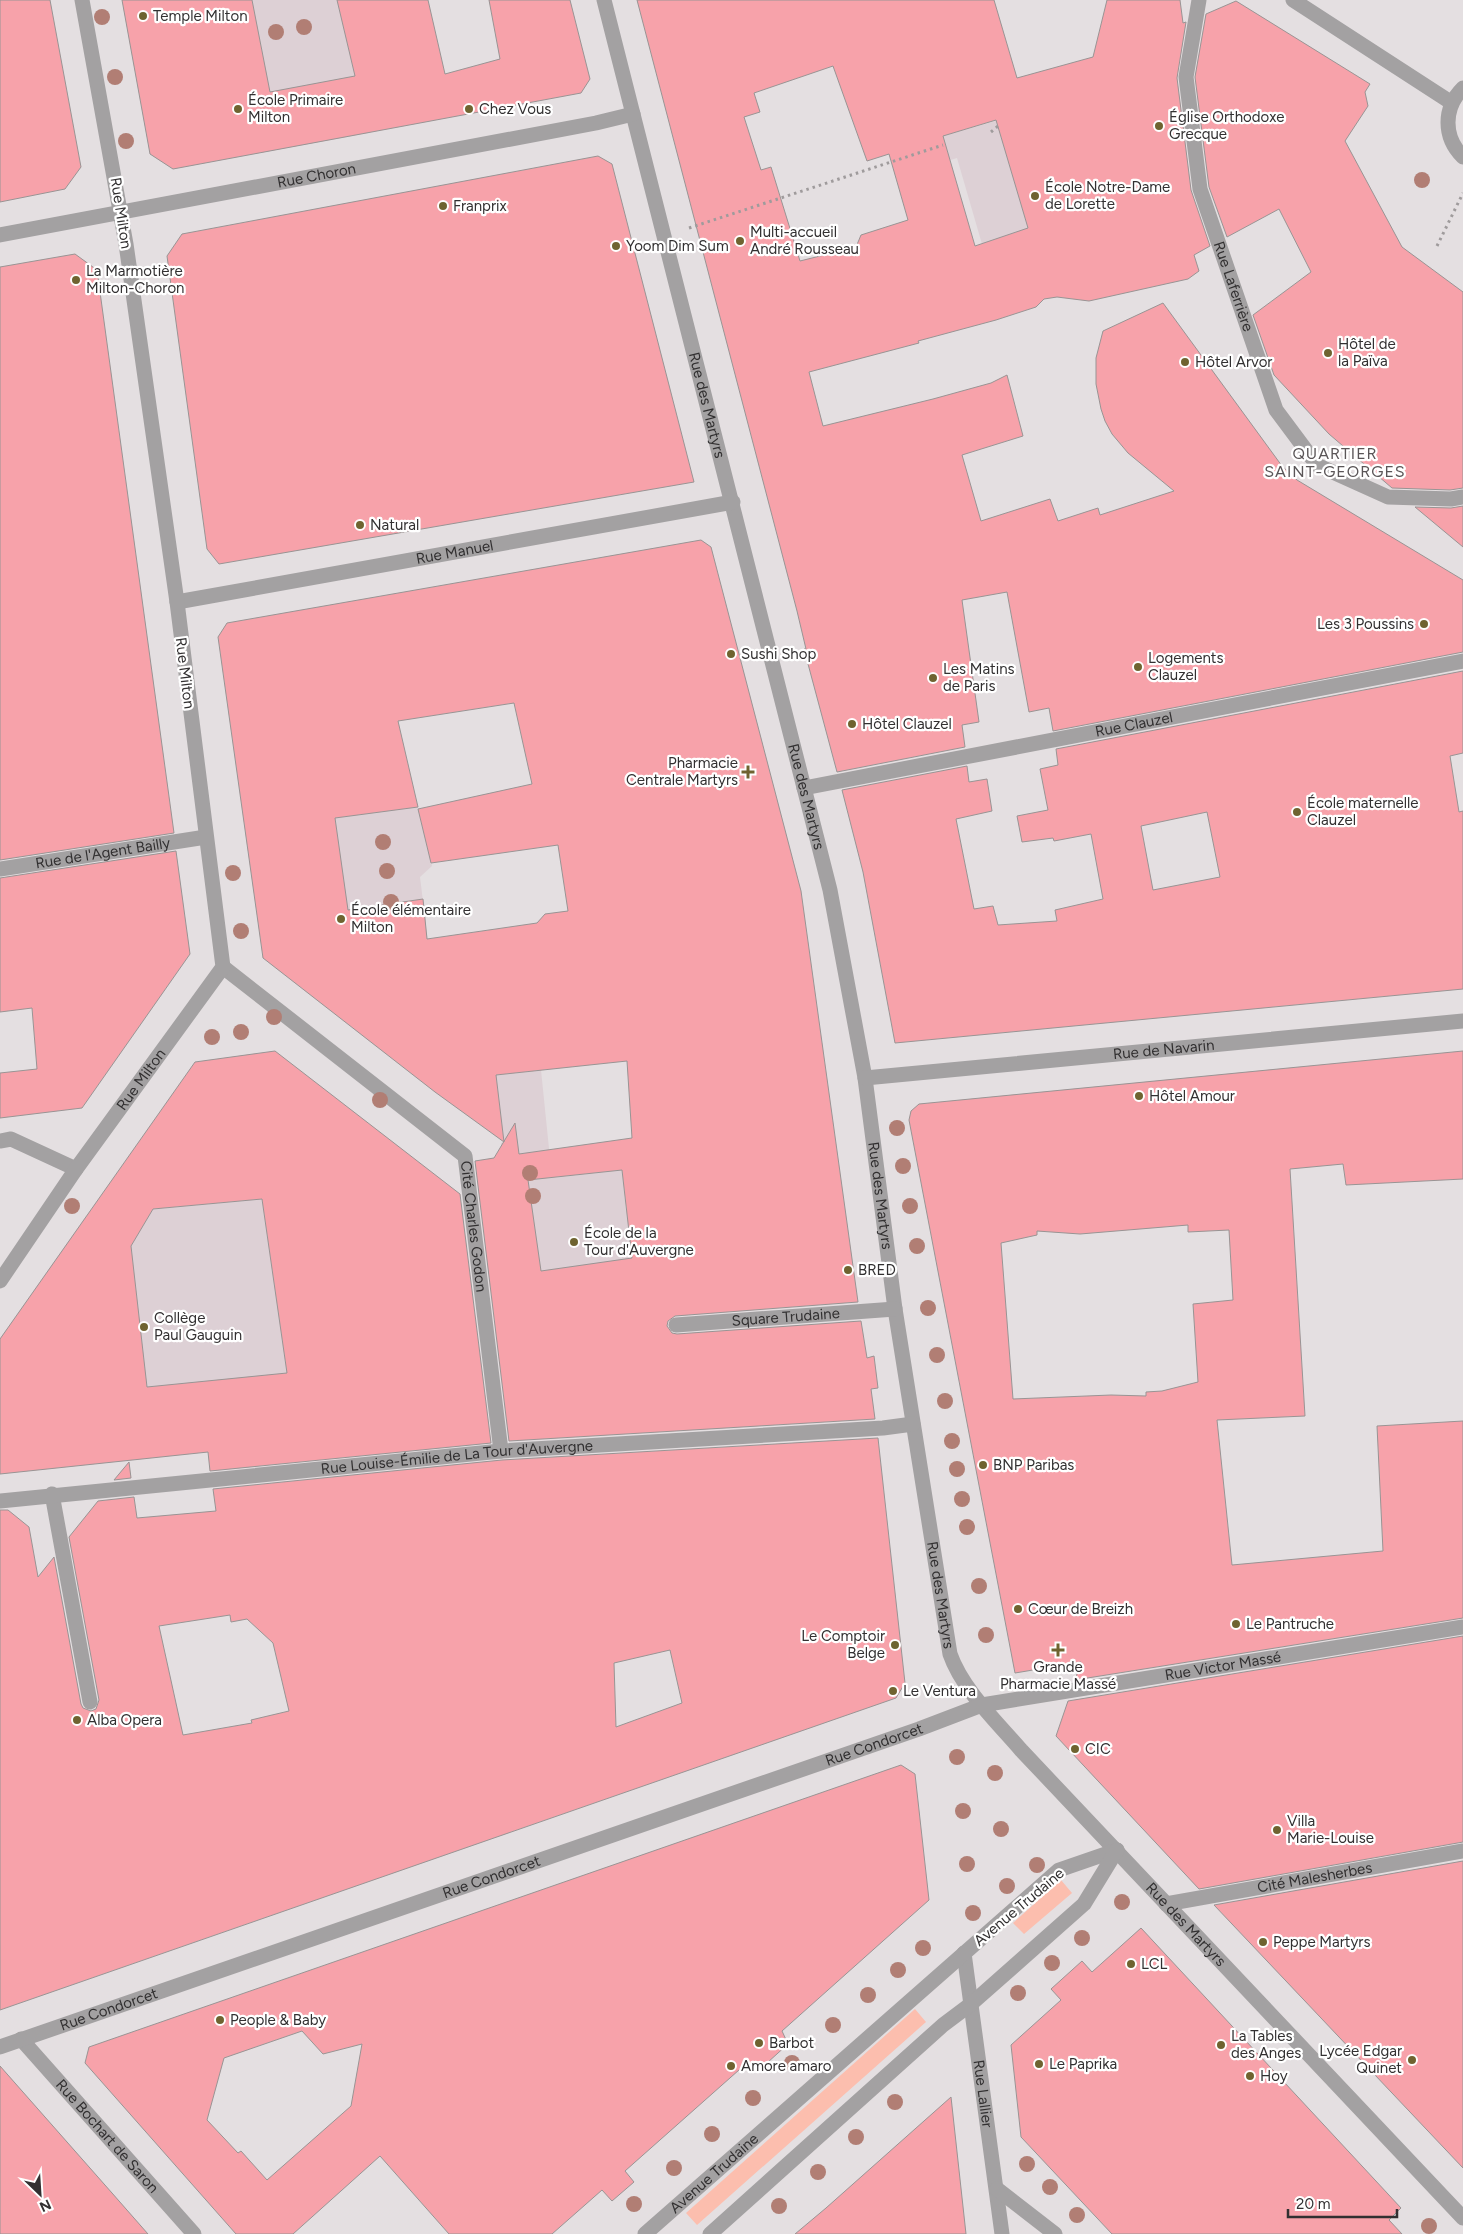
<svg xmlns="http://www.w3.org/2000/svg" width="1463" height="2234" viewBox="0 0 1463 2234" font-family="Figtree,sans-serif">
  <rect width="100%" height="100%" fill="#e4dfe1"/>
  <path fill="#ddd0d5" d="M122 0H338L369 133 173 169 150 154Z
    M1072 99 1112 231 984 251 957 158 947 161 940 137Z
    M418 807 432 866 420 877 436 1007 365 1037 263 958 245 830Z
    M541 1070 552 1178 622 1170 626 1211 638 1209 634 1258 557 1424 502 1155 501 1143 504 1142 496 1075Z
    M262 1199 297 1442 0 1474V1339L86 1216Z"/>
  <path fill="#fcbeae" d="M1061 1880 1072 1893 1024 1934 1013 1923Z
    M915 2009 926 2022 697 2225 686 2213Z"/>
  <path fill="#f7a2aa" stroke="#999494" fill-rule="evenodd" d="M0 0H50L81 167 65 189 0 202Z
    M122 0H252L270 92 355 76 337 0H428L445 74 500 59 489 0H570L590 79 581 93 173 169 150 154Z
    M637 0H994L1017 78 1093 57 1107 0H1180L1183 23 1186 22 1177 78 1191 190 1210 246 1194 255 1199 271 1188 279 1089 301 1057 297 1044 299 1036 307 996 320 918 341 919 343 809 372 823 426 933 399 991 383 1007 375 1023 436 962 455 981 521 1050 499 1058 521 1098 508 1100 515 1174 491 1128 453 1112 434 1105 421 1101 409 1096 384V358L1103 331 1163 303 1282 466 1297 480 1463 580V652L1053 731 1049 708 1029 712 1007 592 962 600 979 722 962 725 965 747 837 772 804 649H806L797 611ZM833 66 867 161 889 154 908 220 861 235 856 247 800 261 771 167 761 170 744 117 760 112 754 93ZM996 120 1028 228 975 246 943 136Z
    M1236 1 1370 84 1365 92 1368 106 1345 141 1402 247 1463 292V488L1450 490 1392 488 1329 434 1274 375 1253 315 1311 272 1279 209 1227 237 1209 187 1195 77 1206 14Z
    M598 156 612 164 694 482 219 564 207 549 167 256 182 234Z
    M75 254 97 270 174 833 0 860V267Z
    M1463 506V547L1415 507 1451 508Z
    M701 540 711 547 801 891 858 1302 675 1316 668 1321 667 1326 672 1333 677 1334 861 1321 867 1358 874 1356 878 1388 871 1389 875 1419 509 1441 475 1161 494 1158 515 1123 519 1154 632 1138 627 1061 496 1075 504 1142 435 1092 263 958 218 637 227 623ZM514 703 532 784 418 809 431 863 558 845 568 911 545 914 537 923 427 939 423 899 348 910 335 818 418 807 398 721ZM622 1170 632 1258 541 1271 528 1180Z
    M1463 671V753L1450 756 1459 812 1463 811V989L895 1043 863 872 842 790 967 766 969 782 987 779 992 811 956 819 974 909 993 906 998 925 1057 921 1055 910 1103 899 1091 834 1054 841 1053 838 1022 842 1017 816 1048 810 1040 769 1058 765 1056 749ZM1207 812 1220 877 1153 890 1141 826Z
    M176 851 190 954 82 1108 0 1118V1073L37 1069 32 1008 0 1012V878Z
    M275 1051 460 1194 491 1443 210 1471 208 1452 0 1474V1339L195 1062ZM262 1199 287 1373 147 1387 131 1246 153 1209Z
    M1463 1051V1179L1346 1185 1343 1164 1290 1169 1305 1416 1217 1420 1232 1565 1383 1551 1377 1426 1463 1421V1618L1075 1680 1081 1662 1015 1673 909 1120 911 1111 919 1104ZM1188 1225V1232L1229 1230 1233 1300 1193 1304 1198 1382 1162 1391 1146 1392V1396L1111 1395 1013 1399 1001 1243 1037 1235V1231L1080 1234Z
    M878 1438 905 1683 896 1698 0 2010V1510H8L29 1527 38 1577 54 1557 81 1704 83 1708 91 1711 96 1709 99 1700 69 1537 98 1501 134 1497 137 1518 216 1511 213 1489 502 1460ZM230 1615 231 1622 247 1619 273 1643 289 1711 251 1720 252 1723 183 1735 159 1626ZM670 1650 682 1703 616 1727 614 1663Z
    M129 1462 131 1478 114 1480Z
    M1463 1636V1842L1199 1889 1056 1736 1068 1701Z
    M901 1765 915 1774 929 1900 782 2031 788 2044 757 2072 748 2062 625 2171 634 2182 612 2201 602 2190 552 2234H449L380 2156 293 2234H236L85 2063 89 2047ZM302 2031 323 2054 362 2044 351 2106 267 2180 241 2151 238 2153 207 2120 224 2058Z
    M1463 1861V2168L1214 1905Z
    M1141 1928 1401 2208 1389 2220 1402 2234H1112L1021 2137 1011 2045 1061 2000 1051 1989 1082 1961 1092 1972Z
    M0 2066 112 2193 148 2234H0Z
    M951 2097 966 2234H795L826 2208Z"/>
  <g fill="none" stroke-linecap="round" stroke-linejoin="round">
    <path stroke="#9f9b9c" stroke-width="3" stroke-dasharray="2.5 4" stroke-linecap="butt" d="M991 132 998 126
      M689 228 943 145
      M1437 246 1463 193"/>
    <g stroke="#a3a1a2" stroke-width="15">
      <path id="s1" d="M604 0 830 890 865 1078 895 1309 950 1654C962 1689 997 1722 1021 1750L1463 2218"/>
      <path id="s2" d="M1199 0 1186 77 1200 189 1276 410 1317 465 1388 497 1451 499 1463 497"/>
      <path d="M1293 0 1452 103"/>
      <path d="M1463 88C1443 108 1443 137 1463 157"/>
      <path id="s3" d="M0 235 596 123 633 114"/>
      <path id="s4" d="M177 602 733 502"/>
      <path id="s5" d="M804 788 1463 661"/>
      <path id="s6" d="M0 869 206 837"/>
      <path id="s7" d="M223 967 465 1156 501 1451"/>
      <path id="s8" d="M865 1078 1463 1021"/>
      <path d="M0 1141 11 1139 76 1169"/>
      <path id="s9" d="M0 1281 76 1169 223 967 177 602 126 244 82 0"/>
      <path id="s10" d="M676 1325 895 1309"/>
      <path d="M52 1494 90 1702"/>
      <path id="s11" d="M0 1501 501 1451 883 1428 913 1424"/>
      <path id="s12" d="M1166 1904 1463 1851"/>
      <path id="s13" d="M964 1953 1002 2234"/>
      <path id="s14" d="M21 2039 194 2234"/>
      <path id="s15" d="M0 2047 919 1729 982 1705 1463 1627"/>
      <path d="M997 2189 1055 2234"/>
      <path id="s16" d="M645 2234 1059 1870 1117 1850"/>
      <path d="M710 2234 943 2025 971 2004 1084 1904 1117 1850"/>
    </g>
  </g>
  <g fill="#b17e74">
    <circle cx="102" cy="17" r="8"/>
    <circle cx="304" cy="27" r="8"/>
    <circle cx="276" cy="32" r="8"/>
    <circle cx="115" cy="77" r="8"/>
    <circle cx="126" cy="141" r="8"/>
    <circle cx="1422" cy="180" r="8"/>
    <circle cx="383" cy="842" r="8"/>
    <circle cx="387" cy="871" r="8"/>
    <circle cx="233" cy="873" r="8"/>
    <circle cx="391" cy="902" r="8"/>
    <circle cx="241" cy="931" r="8"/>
    <circle cx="274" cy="1017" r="8"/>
    <circle cx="241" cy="1032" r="8"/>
    <circle cx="212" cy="1037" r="8"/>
    <circle cx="380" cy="1100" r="8"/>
    <circle cx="897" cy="1128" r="8"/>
    <circle cx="903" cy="1166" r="8"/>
    <circle cx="530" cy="1173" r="8"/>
    <circle cx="533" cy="1196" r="8"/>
    <circle cx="72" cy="1206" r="8"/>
    <circle cx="910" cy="1206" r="8"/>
    <circle cx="917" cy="1246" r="8"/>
    <circle cx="928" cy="1308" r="8"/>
    <circle cx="937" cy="1355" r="8"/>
    <circle cx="945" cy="1401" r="8"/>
    <circle cx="952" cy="1441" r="8"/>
    <circle cx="957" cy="1469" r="8"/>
    <circle cx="962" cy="1499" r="8"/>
    <circle cx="967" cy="1527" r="8"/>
    <circle cx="979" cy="1586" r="8"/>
    <circle cx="986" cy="1635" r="8"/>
    <circle cx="957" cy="1757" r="8"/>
    <circle cx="995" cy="1773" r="8"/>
    <circle cx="963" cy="1811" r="8"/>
    <circle cx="1001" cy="1829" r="8"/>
    <circle cx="967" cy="1864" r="8"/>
    <circle cx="1037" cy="1865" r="8"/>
    <circle cx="1007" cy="1886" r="8"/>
    <circle cx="1122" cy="1902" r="8"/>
    <circle cx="973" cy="1913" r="8"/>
    <circle cx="1082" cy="1938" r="8"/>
    <circle cx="923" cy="1948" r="8"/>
    <circle cx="1052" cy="1963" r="8"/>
    <circle cx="898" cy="1970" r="8"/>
    <circle cx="1018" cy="1993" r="8"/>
    <circle cx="868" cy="1995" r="8"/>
    <circle cx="833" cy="2025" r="8"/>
    <circle cx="792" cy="2063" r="8"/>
    <circle cx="753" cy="2098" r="8"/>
    <circle cx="895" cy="2102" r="8"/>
    <circle cx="712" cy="2134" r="8"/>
    <circle cx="856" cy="2137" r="8"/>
    <circle cx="1027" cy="2164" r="8"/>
    <circle cx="674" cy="2168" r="8"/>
    <circle cx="818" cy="2172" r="8"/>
    <circle cx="1050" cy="2187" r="8"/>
    <circle cx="634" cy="2204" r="8"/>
    <circle cx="779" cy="2206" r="8"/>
    <circle cx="1077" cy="2215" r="8"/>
    <circle cx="1429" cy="2226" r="8"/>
  </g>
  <g fill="#6f6330" stroke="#fff" stroke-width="2">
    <circle cx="143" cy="16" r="5"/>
    <circle cx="238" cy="109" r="5"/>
    <circle cx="469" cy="109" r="5"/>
    <circle cx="1159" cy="126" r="5"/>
    <circle cx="1035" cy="196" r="5"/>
    <circle cx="443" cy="206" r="5"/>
    <circle cx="740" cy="241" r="5"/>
    <circle cx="616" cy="246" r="5"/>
    <circle cx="76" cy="280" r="5"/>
    <circle cx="1328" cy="353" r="5"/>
    <circle cx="1185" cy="362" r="5"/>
    <circle cx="360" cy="525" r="5"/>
    <circle cx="1424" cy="624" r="5"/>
    <circle cx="731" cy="654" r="5"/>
    <circle cx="1138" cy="667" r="5"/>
    <circle cx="933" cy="678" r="5"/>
    <circle cx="852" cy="724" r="5"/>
    <path d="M745.5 764.5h5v5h5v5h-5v5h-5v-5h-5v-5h5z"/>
    <circle cx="1297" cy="812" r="5"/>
    <circle cx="341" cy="919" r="5"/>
    <circle cx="1139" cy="1096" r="5"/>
    <circle cx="574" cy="1242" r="5"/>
    <circle cx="848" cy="1270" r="5"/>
    <circle cx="144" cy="1327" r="5"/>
    <circle cx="983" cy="1465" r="5"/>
    <circle cx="1018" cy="1609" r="5"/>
    <circle cx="1236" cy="1624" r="5"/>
    <circle cx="895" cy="1645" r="5"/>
    <path d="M1055.5 1642.5h5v5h5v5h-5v5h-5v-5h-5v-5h5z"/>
    <circle cx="893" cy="1691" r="5"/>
    <circle cx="77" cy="1720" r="5"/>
    <circle cx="1075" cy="1749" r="5"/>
    <circle cx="1277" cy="1830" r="5"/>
    <circle cx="1263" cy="1942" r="5"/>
    <circle cx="1131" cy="1964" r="5"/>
    <circle cx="220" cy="2020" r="5"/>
    <circle cx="759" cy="2043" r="5"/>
    <circle cx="1221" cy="2045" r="5"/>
    <circle cx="1412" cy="2060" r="5"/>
    <circle cx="1039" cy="2064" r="5"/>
    <circle cx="731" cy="2066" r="5"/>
    <circle cx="1250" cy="2076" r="5"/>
  </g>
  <g text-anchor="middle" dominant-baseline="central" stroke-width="4.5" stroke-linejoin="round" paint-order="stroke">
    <g font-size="15" fill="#323031" stroke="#fff" text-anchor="start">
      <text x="153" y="16">Temple Milton</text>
      <text x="248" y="100">École Primaire<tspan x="248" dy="17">Milton</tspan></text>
      <text x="479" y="109">Chez Vous</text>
      <text x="1169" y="117">Église Orthodoxe<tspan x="1169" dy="17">Grecque</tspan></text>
      <text x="1045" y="187">École Notre-Dame<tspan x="1045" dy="17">de Lorette</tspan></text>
      <text x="453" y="206">Franprix</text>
      <text x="750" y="232">Multi-accueil<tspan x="750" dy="17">André Rousseau</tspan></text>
      <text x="626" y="246">Yoom Dim Sum</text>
      <text x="86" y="271">La Marmotière<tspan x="86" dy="17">Milton-Choron</tspan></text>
      <text x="1338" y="344">Hôtel de<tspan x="1338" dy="17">la Païva</tspan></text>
      <text x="1195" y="362">Hôtel Arvor</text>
      <text x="370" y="525">Natural</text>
      <text x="1414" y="624" text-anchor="end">Les 3 Poussins</text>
      <text x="741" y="654">Sushi Shop</text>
      <text x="1148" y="658">Logements<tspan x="1148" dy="17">Clauzel</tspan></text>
      <text x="943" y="669">Les Matins<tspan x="943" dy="17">de Paris</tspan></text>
      <text x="862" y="724">Hôtel Clauzel</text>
      <text x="738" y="763" text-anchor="end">Pharmacie<tspan x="738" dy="17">Centrale Martyrs</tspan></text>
      <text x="1307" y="803">École maternelle<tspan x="1307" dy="17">Clauzel</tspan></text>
      <text x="351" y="910">École élémentaire<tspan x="351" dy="17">Milton</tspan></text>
      <text x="1149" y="1096">Hôtel Amour</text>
      <text x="584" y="1233">École de la<tspan x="584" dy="17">Tour d'Auvergne</tspan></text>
      <text x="858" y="1270">BRED</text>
      <text x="154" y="1318">Collège<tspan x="154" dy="17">Paul Gauguin</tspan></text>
      <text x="993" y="1465">BNP Paribas</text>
      <text x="1028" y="1609">Cœur de Breizh</text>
      <text x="1246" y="1624">Le Pantruche</text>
      <text x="885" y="1636" text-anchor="end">Le Comptoir<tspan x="885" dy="17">Belge</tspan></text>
      <text x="1058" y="1667" text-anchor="middle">Grande<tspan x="1058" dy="17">Pharmacie Massé</tspan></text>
      <text x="903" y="1691">Le Ventura</text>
      <text x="87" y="1720">Alba Opera</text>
      <text x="1085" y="1749">CIC</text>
      <text x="1287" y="1821">Villa<tspan x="1287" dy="17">Marie-Louise</tspan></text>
      <text x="1273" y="1942">Peppe Martyrs</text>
      <text x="1141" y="1964">LCL</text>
      <text x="230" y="2020">People &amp; Baby</text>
      <text x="1231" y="2036">La Tables<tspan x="1231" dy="17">des Anges</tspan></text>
      <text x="769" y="2043">Barbot</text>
      <text x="1402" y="2051" text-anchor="end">Lycée Edgar<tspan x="1402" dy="17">Quinet</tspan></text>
      <text x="1049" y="2064">Le Paprika</text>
      <text x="741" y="2066">Amore amaro</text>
      <text x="1260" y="2076">Hoy</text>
    </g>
    <g font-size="15" fill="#323031" stroke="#fff">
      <text stroke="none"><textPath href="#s3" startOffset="322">Rue Choron</textPath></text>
      <text transform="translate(121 213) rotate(81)">Rue Milton</text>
      <text stroke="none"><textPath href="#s2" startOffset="294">Rue Laferrière</textPath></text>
      <text stroke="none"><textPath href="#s1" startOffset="418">Rue des Martyrs</textPath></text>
      <text stroke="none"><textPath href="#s4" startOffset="282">Rue Manuel</textPath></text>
      <text transform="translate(185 673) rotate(83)">Rue Milton</text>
      <text stroke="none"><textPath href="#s5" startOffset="336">Rue Clauzel</textPath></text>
      <text stroke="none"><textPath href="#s1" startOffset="822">Rue des Martyrs</textPath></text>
      <text stroke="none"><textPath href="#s6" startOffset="104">Rue de l'Agent Bailly</textPath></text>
      <text stroke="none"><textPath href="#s8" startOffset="300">Rue de Navarin</textPath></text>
      <text stroke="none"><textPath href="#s9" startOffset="246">Rue Milton</textPath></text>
      <text stroke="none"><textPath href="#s1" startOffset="1228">Rue des Martyrs</textPath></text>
      <text stroke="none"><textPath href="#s7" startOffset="378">Cité Charles Godon</textPath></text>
      <text stroke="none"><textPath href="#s10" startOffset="110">Square Trudaine</textPath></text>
      <text stroke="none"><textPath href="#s11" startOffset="459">Rue Louise-Émilie de La Tour d'Auvergne</textPath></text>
      <text stroke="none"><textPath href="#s1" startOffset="1632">Rue des Martyrs</textPath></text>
      <text stroke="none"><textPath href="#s15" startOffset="1284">Rue Victor Massé</textPath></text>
      <text stroke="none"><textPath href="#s15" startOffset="925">Rue Condorcet</textPath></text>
      <text stroke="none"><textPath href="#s15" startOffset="520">Rue Condorcet</textPath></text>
      <text stroke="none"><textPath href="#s12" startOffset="151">Cité Malesherbes</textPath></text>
      <text transform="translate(1019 1907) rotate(-40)">Avenue Trudaine</text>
      <text stroke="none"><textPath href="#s1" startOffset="2052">Rue des Martyrs</textPath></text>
      <text stroke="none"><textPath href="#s15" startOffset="115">Rue Condorcet</textPath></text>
      <text stroke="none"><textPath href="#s13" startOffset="142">Rue Lallier</textPath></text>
      <text stroke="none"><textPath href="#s14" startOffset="130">Rue Bochart de Saron</textPath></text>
      <text stroke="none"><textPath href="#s16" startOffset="92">Avenue Trudaine</textPath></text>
    </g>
    <g font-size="16" letter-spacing="1" fill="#5a5557" stroke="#fff">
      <text x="1335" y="453">QUARTIER<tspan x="1335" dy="18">SAINT-GEORGES</tspan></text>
    </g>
  </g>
  <g transform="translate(40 2194) rotate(155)" stroke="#ffffff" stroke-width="4" paint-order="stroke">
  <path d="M0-4L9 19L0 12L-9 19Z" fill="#323031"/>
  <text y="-8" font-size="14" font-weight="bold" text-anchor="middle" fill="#323031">N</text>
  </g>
  <path d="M1288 2209v8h109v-8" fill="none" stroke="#323031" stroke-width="2.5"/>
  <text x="1296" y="2209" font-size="15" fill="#323031" stroke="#ffffff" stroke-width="4" paint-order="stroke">20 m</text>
</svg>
